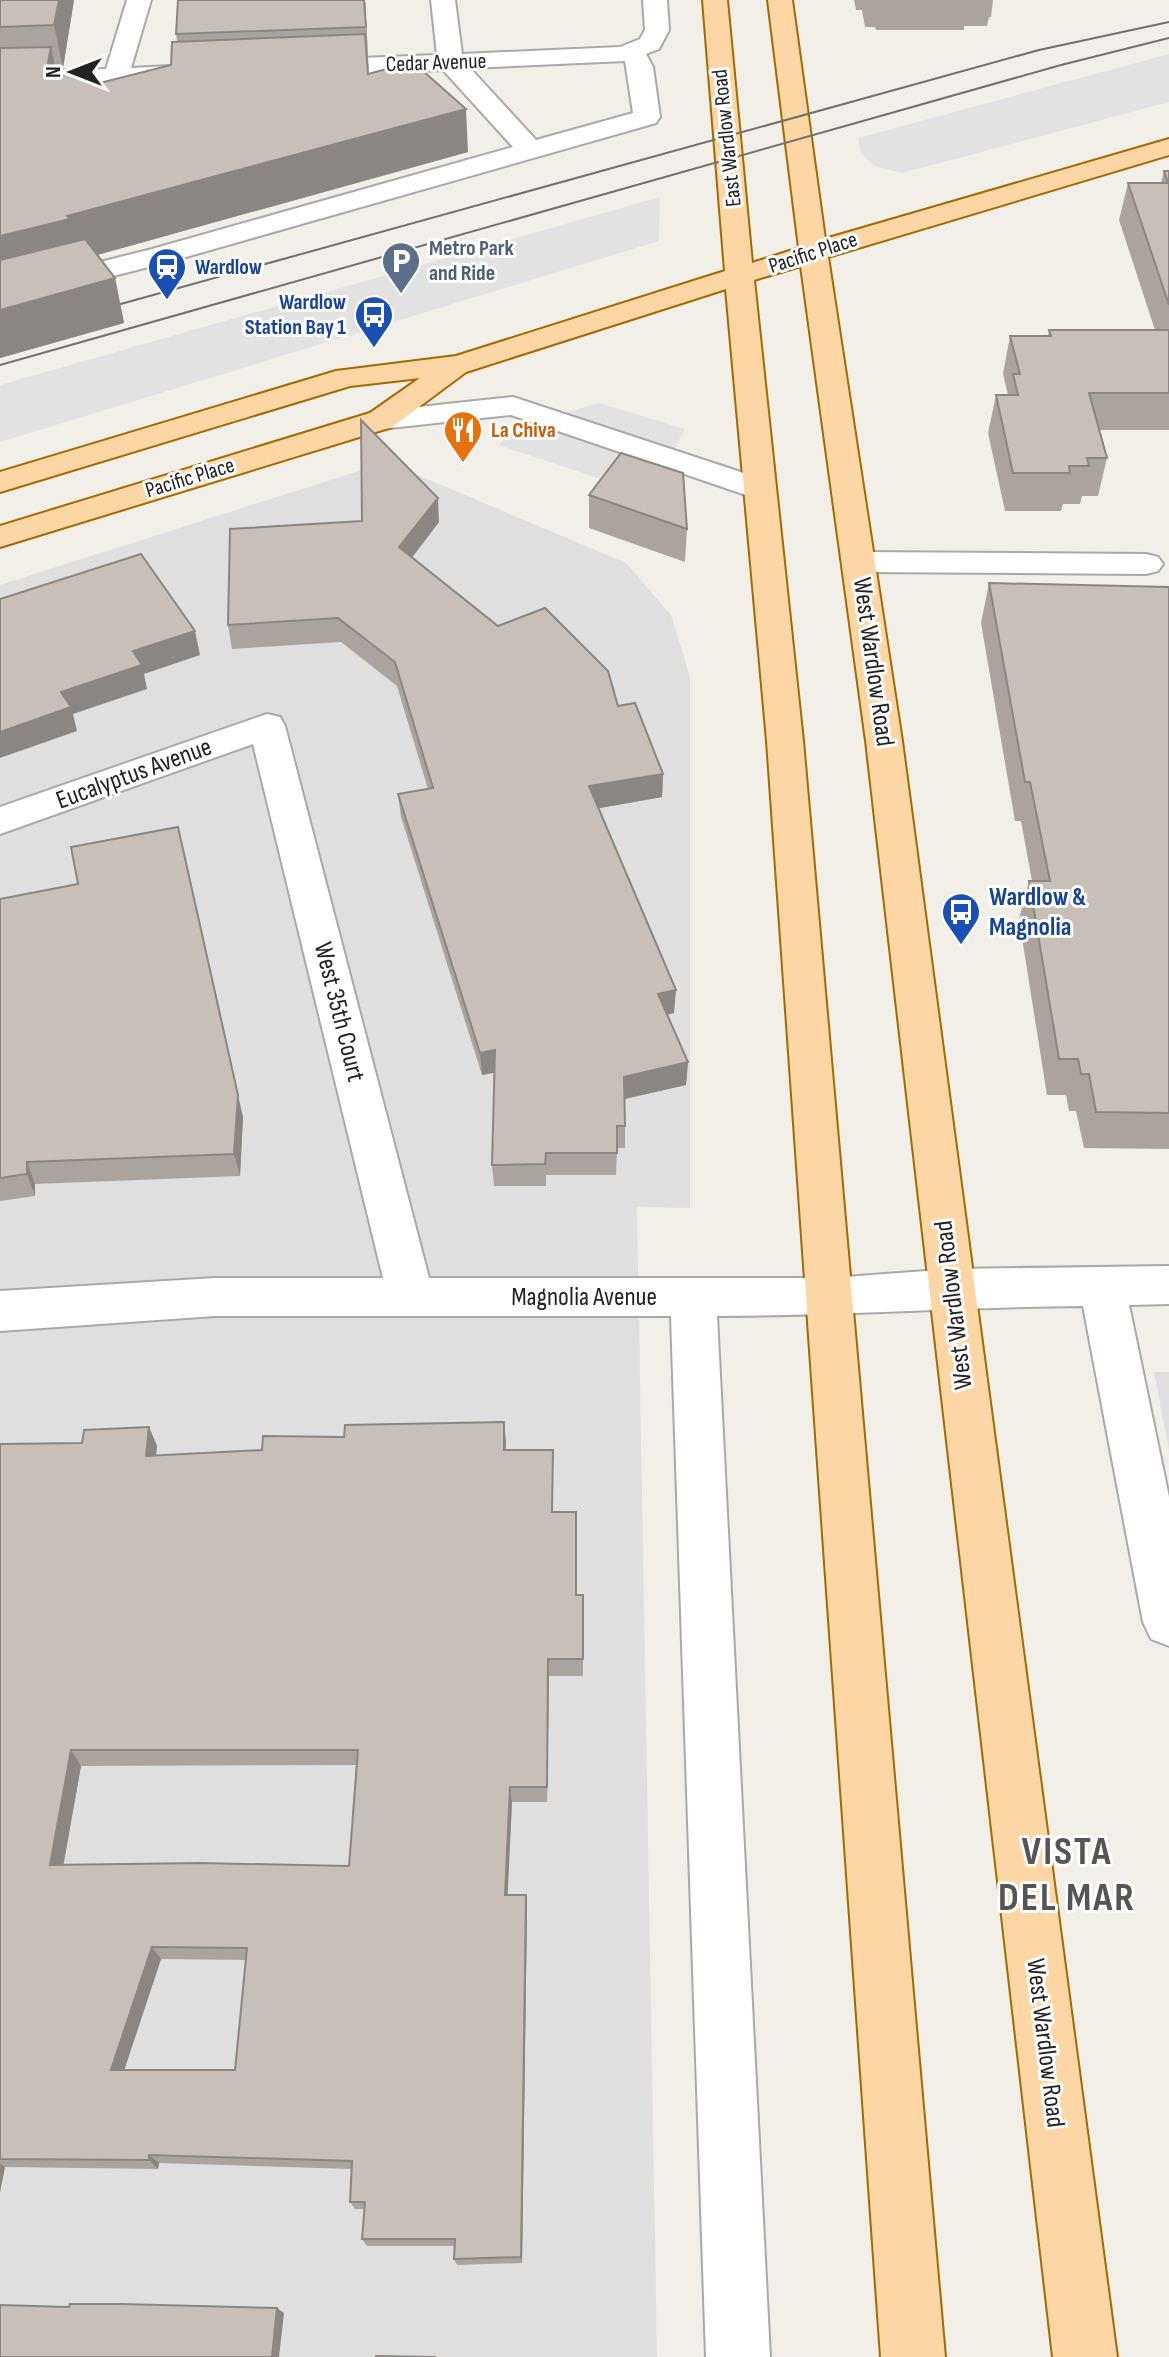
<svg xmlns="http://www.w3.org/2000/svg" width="1169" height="2357" viewBox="0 0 1169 2357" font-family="'Sofia Sans Condensed',sans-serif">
  <rect width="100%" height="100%" fill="#f2efe9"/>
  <path fill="#e0dfdf" d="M387 462 626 563 671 615 690 677V1208L637 1207 657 2357H0V585Z
    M1154 1372H1169V1450Z"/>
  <path fill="#e2e2e2" d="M1169 54V102L902 173 874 166 861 153 858 138Z
    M660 197 659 241 0 442V385Z
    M599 403 685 429 649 495 498 445 517 427Z"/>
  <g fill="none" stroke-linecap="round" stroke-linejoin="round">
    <defs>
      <path id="minor" d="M127 0H151L131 68 189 65 198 68 202 73 198 78 0 89V73L106 69Z
        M431 0H455L462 54 620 47 640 39 645 30 643 0H667L669 30 659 49 646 54 653 67 660 117 656 123 172 261 0 305V287L152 249 513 147 443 70 310 76 301 73 297 68 301 63 310 60 437 55ZM625 61 633 113 536 140 470 68Z
        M513 397 771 482 776 489 771 496 760 499 749 496 511 415 381 429 370 427 365 420 370 413 381 411Z
        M859 552 1146 554 1158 557 1163 564 1158 571 1146 574 859 572 847 569 842 562 847 555Z
        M267 714 280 717 285 726 429 1278H831L953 1269 1169 1266V1304L1129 1305 1169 1497V1646L1151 1639 1143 1622 1083 1306C961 1307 839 1316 717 1316L770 2357H706L671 1316H215L0 1331V1291L215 1278H383L253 744 0 834V807Z"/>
      <path id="major" d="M703 0H727L752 263 799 248 768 0H792L825 239 1169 139V155L828 257 902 741 1117 2357H1053L866 741 801 266 754 280 803 741 945 2357H881L767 741 726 289 466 372 392 427 0 547V526L370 413 420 378 350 386 0 492V472L336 371 456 356 725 271Z"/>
    </defs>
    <use href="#minor" stroke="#a9a9a9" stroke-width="4"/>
    <use href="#major" stroke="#a06b00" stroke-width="4"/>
    <use href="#minor" fill="#fff" fill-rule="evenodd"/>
    <use href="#major" fill="#fcd6a4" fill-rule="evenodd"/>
    <path stroke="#707070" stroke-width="2" d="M99 310 1039 50 1169 22
      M0 365 1061 65 1169 38"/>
  </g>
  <path fill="#aba49e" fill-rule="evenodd" d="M0 0H74L63 68H55L57 74 100 83 171 65 177 41 176 34 178 0H365L369 74 468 152 97 255 115 278 124 323 0 358Z
    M854 0H993L991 17H989L987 26H964V30H876L875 27H865L862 10H856Z
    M1164 171H1169V430H1100L1107 458 1098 496H1082L1080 504H1063L1061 511H1005L988 433 996 395H1008L1003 374 1010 336H1048L1049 330H1155L1119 220 1128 183H1161Z
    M589 495 687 529 685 562 589 528Z
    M439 522 412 558 498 626 618 706 663 774 662 797 599 808 674 1013 667 1015 688 1062 686 1085 625 1099V1148H617L616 1175H546V1186H494L492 1165 494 1073 482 1075 401 817 398 794 428 789 397 686 341 642 232 649 228 625Z
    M989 583 1169 587V1149L1084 1148 1076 1111H1069L1066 1095H1047L1019 919 1029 881H1032L1021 821H1015L981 623Z
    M0 899 243 1117 240 1176 35 1184V1196L0 1201Z
    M149 1427 157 1446 156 1455 506 1441 505 1450H553V1512L576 1595H583V1676H549L547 1802H512L507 1895H526L527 1908 522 2263 457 2265 454 2259 455 2246H367L362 2239 364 2209H355L350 2202 352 2169 159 2163 158 2169 5 2167 0 2192V1444L82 1443ZM356 1765 349 1866 63 1865 81 1766ZM161 1959 246 1960 235 2070H124Z"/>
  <path fill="#8b8681" d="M59 0H74L63 68 54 25Z
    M364 0H365L368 56 366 27Z
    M51 47 60 89 46 74Z
    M466 109 468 152 79 260 0 284V236L67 216Z
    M115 278 124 323 0 358V310Z
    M438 498 439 522 401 571 399 547Z
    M195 631 200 655 144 674 147 689 73 714 77 731 0 758V732L61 692 133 651Z
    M663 774 662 797 589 810V786Z
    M178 827 243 1117 240 1176 234 1154Z
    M676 990 674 1013 657 1017 658 994Z
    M495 1050 496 1072 482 1075 480 1053Z
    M688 1062 686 1085 624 1099V1077Z
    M27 1162 35 1184V1196L27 1174Z
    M504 1422 506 1441 505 1469 504 1450Z
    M149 1427 157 1446 154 1475 146 1456Z
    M548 1659 549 1676 547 1802V1787Z
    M71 1750 81 1766 61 1879 50 1865Z
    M510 1787 512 1802 507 1908 505 1895Z
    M526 1895 527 1908 522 2263 521 2257Z
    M152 1947 161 1959 121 2080 111 2070Z
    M149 2155 159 2163 158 2169 149 2160Z
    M0 2164 5 2167 0 2192Z
    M277 2308 284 2313 279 2357H272Z"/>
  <path fill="#c7bfb8" stroke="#8b8681" stroke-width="2" fill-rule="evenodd" d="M0 0H59L54 25 0 27Z
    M178 0H364L366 27 176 34Z
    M365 34 368 74 413 62 466 109 67 216 70 219 0 236V48L51 47 46 74 89 72 100 83 171 65 172 42Z
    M1164 171H1169V305L1128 183H1168Z
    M85 239 115 278 0 310V260Z
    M1049 330H1169V393H1089L1107 458H1087L1089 466H1069L1070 473H1013L996 395H1018L1013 374H1020L1010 336H1051Z
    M361 420 438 498 399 547 498 626 545 608 608 671 618 706 635 703 663 774 589 786 676 990 658 994 688 1062 624 1077 625 1126H617V1153H546L545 1164 492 1165 495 1050 480 1053 398 794 433 788 395 662 338 618 228 625 230 529 362 521Z
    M621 453 683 473 687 529 589 495Z
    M141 554 195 631 133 651 142 665 61 692 71 707 0 732V599Z
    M989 583 1169 587V1113L1096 1112 1089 1074H1081L1078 1059H1059L1029 881H1050L1030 782H1025Z
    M178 827 238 1095 234 1154 27 1162V1174L0 1178V899L78 884 71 847Z
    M504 1422V1450H553L552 1512H576V1595H583V1659H548L547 1787H510L505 1895H526L521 2257 454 2259 455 2239H362L365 2202H350L352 2161 149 2155V2160L0 2159V1444L82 1443 84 1430 149 1427 146 1456 262 1450 263 1436 344 1437 345 1425ZM71 1750H358L349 1866 200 1863 50 1865ZM152 1947 247 1948 235 2070H111Z
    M70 2304H122L277 2308 272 2357H0V2305L69 2307Z
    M376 2356 436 2357H376Z"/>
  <defs>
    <symbol id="parking-pin" viewBox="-11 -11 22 30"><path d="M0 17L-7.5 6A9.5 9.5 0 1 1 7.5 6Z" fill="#5c6f8a" stroke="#fff"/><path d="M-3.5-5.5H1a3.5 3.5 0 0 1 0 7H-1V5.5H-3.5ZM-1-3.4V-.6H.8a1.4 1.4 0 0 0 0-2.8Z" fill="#fff"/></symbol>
    <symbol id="station-pin" viewBox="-11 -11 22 30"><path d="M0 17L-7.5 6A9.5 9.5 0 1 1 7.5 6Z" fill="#1a4fb4" stroke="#fff"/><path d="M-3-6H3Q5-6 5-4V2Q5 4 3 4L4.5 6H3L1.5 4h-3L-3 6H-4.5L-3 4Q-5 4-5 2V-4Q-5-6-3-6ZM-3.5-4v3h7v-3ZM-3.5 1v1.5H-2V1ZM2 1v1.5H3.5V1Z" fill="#fff"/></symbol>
    <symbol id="bus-pin" viewBox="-11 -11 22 30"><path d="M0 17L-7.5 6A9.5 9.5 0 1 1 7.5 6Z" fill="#1a4fb4" stroke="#fff"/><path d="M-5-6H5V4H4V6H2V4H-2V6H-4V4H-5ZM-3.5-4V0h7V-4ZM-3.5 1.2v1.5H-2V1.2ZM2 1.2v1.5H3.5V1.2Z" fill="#fff"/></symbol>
    <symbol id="restaurant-pin" viewBox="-11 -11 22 30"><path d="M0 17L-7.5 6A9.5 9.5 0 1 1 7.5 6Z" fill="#e8710a" stroke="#fff"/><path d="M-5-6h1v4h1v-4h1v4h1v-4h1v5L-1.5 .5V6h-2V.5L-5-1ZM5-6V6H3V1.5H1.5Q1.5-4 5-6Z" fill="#fff"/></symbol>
  </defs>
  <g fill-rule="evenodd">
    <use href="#parking-pin" x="379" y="239" width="44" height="60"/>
    <use href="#station-pin" x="145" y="245" width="44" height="60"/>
    <use href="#bus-pin" x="352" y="293" width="44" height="60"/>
    <use href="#restaurant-pin" x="441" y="408" width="44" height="60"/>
    <use href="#bus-pin" x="939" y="890" width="44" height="60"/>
  </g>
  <g text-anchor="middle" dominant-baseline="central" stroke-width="6" stroke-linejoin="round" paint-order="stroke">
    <g font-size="22" fill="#222" stroke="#fff">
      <text transform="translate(436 63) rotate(-2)">Cedar Avenue</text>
      <text transform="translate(727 138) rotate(-96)">East Wardlow Road</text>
      <text transform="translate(813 253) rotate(-18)">Pacific Place</text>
      <text transform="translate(190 478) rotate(-17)">Pacific Place</text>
    </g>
    <g font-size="22" font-weight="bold" fill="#4e5e75" stroke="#fff" text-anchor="start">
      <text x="429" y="248">Metro Park<tspan x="429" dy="25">and Ride</tspan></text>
    </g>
    <g font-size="22" font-weight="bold" fill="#164399" stroke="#fff" text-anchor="start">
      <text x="195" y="267">Wardlow</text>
      <text x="346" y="302" text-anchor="end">Wardlow<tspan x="346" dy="25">Station Bay 1</tspan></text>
    </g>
    <g font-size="22" font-weight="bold" fill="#c56008" stroke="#fff" text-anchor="start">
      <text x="491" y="430">La Chiva</text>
    </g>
    <g font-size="26" fill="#222" stroke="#fff">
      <text transform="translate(873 662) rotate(82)">West Wardlow Road</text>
      <text transform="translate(134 774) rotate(-20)">Eucalyptus Avenue</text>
      <text transform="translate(339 1012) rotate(76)">West 35th Court</text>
      <text x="584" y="1297">Magnolia Avenue</text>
      <text transform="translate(954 1305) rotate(-97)">West Wardlow Road</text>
      <text transform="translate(1045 2043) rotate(83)">West Wardlow Road</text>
    </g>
    <g font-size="26" font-weight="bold" fill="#164399" stroke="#fff" text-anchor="start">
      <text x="989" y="897">Wardlow &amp;<tspan x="989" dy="30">Magnolia</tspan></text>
    </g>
    <g font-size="40" font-weight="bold" letter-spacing="2" fill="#555" stroke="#fff">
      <text x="1067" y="1852">VISTA<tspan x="1067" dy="46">DEL MAR</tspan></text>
    </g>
  </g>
  <g transform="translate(72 72) rotate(270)" stroke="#ffffff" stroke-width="6" paint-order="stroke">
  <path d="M0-6L14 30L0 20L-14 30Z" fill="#222222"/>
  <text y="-12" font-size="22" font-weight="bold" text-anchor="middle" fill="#222222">N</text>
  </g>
</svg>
